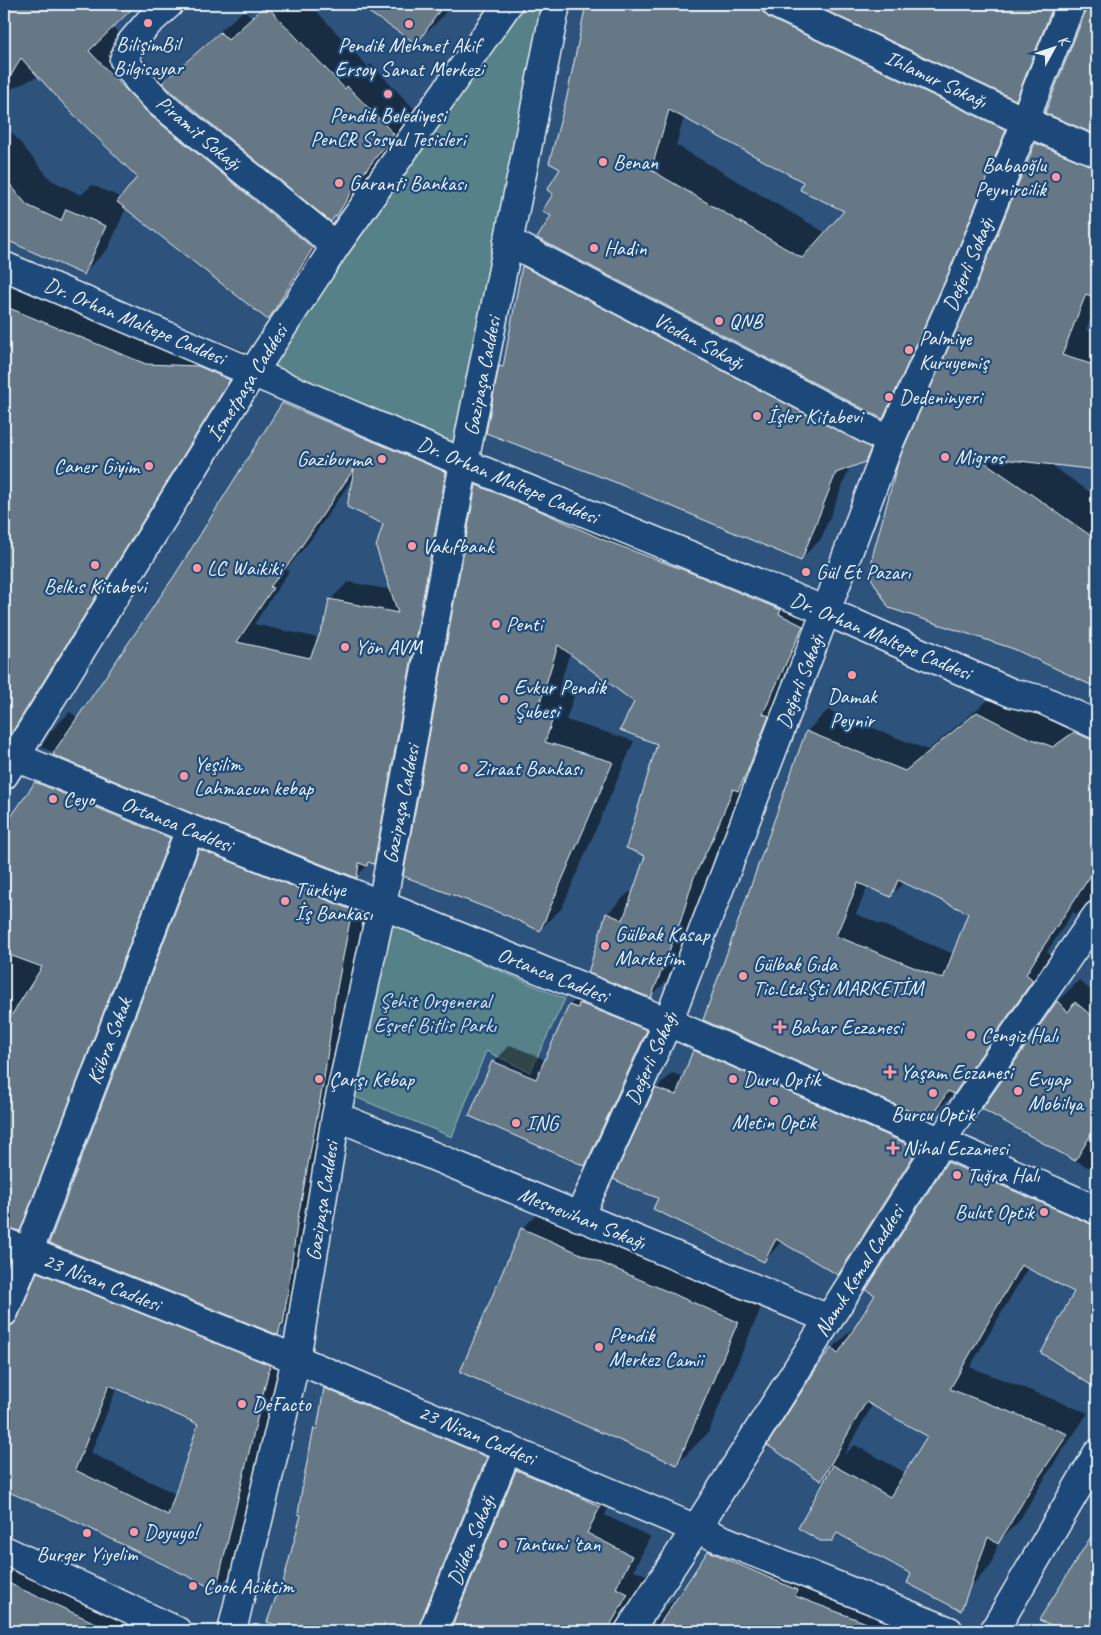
<svg xmlns="http://www.w3.org/2000/svg" width="1101" height="1635" viewBox="0 0 1101 1635" font-family="Caveat,sans-serif">
  <rect width="100%" height="100%" fill="#2d537c"/>
  <filter id="ink" filterUnits="userSpaceOnUse"><feTurbulence type="fractalNoise" baseFrequency=".02" numOctaves="2"/><feDisplacementMap in="SourceGraphic" scale="10" xChannelSelector="R" yChannelSelector="G"/><feConvolveMatrix kernelMatrix="1 2 1 2 8 2 1 2 1" color-interpolation-filters="sRGB"/></filter>
  <g filter="url(#ink)">
    <path fill="#578188" stroke="#a0b9c0" d="M521 4H548L474 456 269 369Z
      M391 924 565 999 530 1072 486 1051 452 1137 350 1095Z"/>
    <path fill="#0007" fill-rule="evenodd" d="M22 4H137L113 27 166 82 187 60 244 10 252 18 267 4H310L368 67 371 64 416 111 386 150 359 193 332 219 337 223 292 294 268 319 126 208 108 249 83 273 4 237V123L51 180 81 195 92 185 122 198 139 177 39 76 13 88 4 105V26Z
      M359 4H451L441 18 417 42Z
      M588 4H1069L1041 73 1016 98 1030 105 907 393 882 418 552 215 555 193 562 168 568 97ZM684 117 805 181 846 210 826 233 676 145Z
      M1088 4H1097V301L1086 330 1097 333V469L1048 463 1097 497V686L1000 642 890 607 978 286 1036 143 1061 118Z
      M544 246 886 440 865 461 850 467 821 539 800 560 612 480 487 432 501 366 506 361 523 266Z
      M4 272 171 340 223 342 254 355 35 709 10 734 4 732V518L12 508 4 501Z
      M301 386 464 455 391 845 373 863 371 862 356 877 41 747 52 730 70 712 78 718 177 575 283 404ZM354 476 385 523 392 590 348 582 330 600 326 621 319 638 254 624 290 570H286L312 538Z
      M499 464 824 604 735 815 715 853 703 897 672 975 650 997 607 914 629 892 634 894 647 855 658 743 636 702 570 652 559 688 574 696 566 720 634 741 562 908 540 930 509 915 405 875 477 485Z
      M999 691 1097 712V898L1092 899 1077 915 1073 912 1047 952 1054 958 976 1071 930 1118 705 1020 807 731 828 710 928 750ZM905 882 969 912 954 954 856 914 868 886 891 895Z
      M53 766 186 821 36 1213 19 1230 4 1226 8 1234 15 1240V1310L23 1311 38 1273 55 1256 286 1349 233 1572 216 1589 60 1513 4 1489V830L36 782ZM117 1387 199 1424 176 1494 91 1453Z
      M219 831 370 891 353 980 296 1315 278 1333 200 850Z
      M1079 980 1089 989 1097 981V1172L983 1109 1057 1002Z
      M586 989 663 1014 601 1148 585 1165 494 1062 510 1045 546 1060 570 1005Z
      M710 1034 932 1134 854 1257 838 1273 782 1241 764 1261 660 1197 656 1089 672 1073 684 1077 694 1051Z
      M969 1142 1097 1197V1387L1043 1353 1075 1292 1028 1267 970 1367 1088 1413 1051 1468 1019 1521 999 1541 990 1567 969 1588 840 1532 832 1540V1468L821 1479 832 1349 853 1328 855 1329 876 1295 948 1163ZM873 1404 928 1436 906 1473 855 1445 844 1455Z
      M553 1198 768 1291 708 1433 677 1464 522 1229Z
      M344 1370 505 1438 446 1627 453 1628 517 1470 536 1451 618 1488 605 1515 650 1537 634 1570 651 1577 647 1628H651L664 1609 683 1590 709 1552 728 1533 917 1631H289L290 1628 269 1621 289 1563 303 1514 315 1429 319 1425 326 1389Z
      M1097 1530V1631H1069L1041 1619Z
      M4 1553 173 1631H4Z"/>
    <path fill="#667886" stroke="#e8f1f8" fill-rule="evenodd" d="M4 4H137L89 51 150 115 313 248 268 320 117 202 137 177 68 109 21 58 4 88Z
      M356 4H444L417 44Z
      M586 4H761L763 12 769 18 1006 130 948 274 883 419 537 238 551 216 542 211 553 194 547 190 560 169 549 163 567 96ZM669 110 803 182 800 190 844 211 802 258 651 170Z
      M812 4H1054L1016 100Z
      M1086 4H1097V135L1045 113 1086 10Z
      M266 5 345 89 347 86 394 134 363 174 336 217 335 216 331 222 171 91 162 83 220 32 228 40Z
      M1035 143 1091 166 1097 167V299L1086 294 1062 355 1097 366V470L976 456 1097 540V688L1014 649 889 608 870 576 873 554 898 463 904 447 976 286Z
      M4 177 27 205 61 221 66 209 106 226 84 275 4 239Z
      M522 266 871 448 865 462 836 473 801 561 612 481 486 433 499 366 503 367Z
      M4 306 146 364 198 366 230 380 9 737H4Z
      M282 403 446 472 374 864 368 862 367 866 359 863 357 878 196 815 53 755 54 753H53L175 575ZM354 469 347 507 383 524 376 547 398 613 329 599 325 621 310 658 237 642 273 588 270 587 294 557Z
      M476 485 538 510 604 540 689 572 781 610 779 614 803 626 763 714 769 716 747 772 738 791 733 789 713 838 694 877 681 920 651 998 588 973 606 913 623 920 645 856 626 848 657 744 620 730 634 702 558 645 538 710 553 718 545 742 613 762 540 931 508 916 403 876Z
      M977 712 1022 735 1053 747 1074 732 1090 739 1097 740V866L1041 950 1026 974 1033 980 954 1094 948 1091 930 1120 703 1020 806 731 905 771ZM898 880 968 913 943 979 836 936 858 883 891 897Z
      M35 782 170 838 20 1231 4 1227V1027L42 967 4 953V827Z
      M199 849 352 910 335 999 324 1079 298 1218 283 1325 281 1324 278 1335 49 1243Z
      M1057 1001 1068 1012 1075 1002 1097 1020V1125L1075 1161 982 1109Z
      M579 1003 647 1030 585 1166 469 1116 492 1061 536 1079 569 1005 578 1008Z
      M693 1050 914 1147 913 1148 917 1150 838 1275 776 1239 764 1262 653 1209 658 1198 626 1186V1185L613 1179 655 1088 676 1095Z
      M947 1162 1091 1224 1097 1225V1389L1041 1353 1074 1292 1021 1265 950 1389 1068 1434 1030 1490 998 1544 988 1537 961 1611 907 1583 911 1574 837 1533 832 1541H820L798 1528 833 1465 890 1497 927 1436 866 1402 821 1481 767 1445 818 1366 831 1348 838 1354 875 1295 866 1290Z
      M521 1228 738 1322 677 1465 460 1372Z
      M37 1272 270 1365 216 1590 60 1514 4 1490V1327L13 1325 18 1318ZM109 1385 198 1424 168 1515 75 1470Z
      M324 1388 487 1457 419 1625 418 1631H295L267 1622 279 1589 281 1590 301 1515 298 1514 303 1482 314 1428 317 1429Z
      M516 1470 574 1494 600 1507 587 1533 632 1556 616 1588 628 1594 607 1631H450Z
      M1097 1527V1631H1066L1039 1620Z
      M708 1551 797 1590 795 1596 880 1628 879 1631H655Z
      M4 1581 32 1594 113 1631H4Z"/>
    <g fill="none" stroke-linecap="round" stroke-linejoin="round">
      <defs>
        <path id="pedestrian" d="M508 241 890 441
          M4 775 253 372 335 247 508 4
          M336 1116 829 1319
          M579 1217 668 1022 826 611 890 441 962 280 1026 122 1031 104 1071 4
          M4 1312 28 1253
          M232 1631 296 1359 336 1116 382 905 464 463 556 4
          M433 1631 508 1448"/>
        <path id="minor" d="M169 4 148 23 130 44 124 60 138 80 160 103 319 232 335 247
          M776 4 1026 122 1097 152
          M4 266 464 463 826 611 1012 693 1043 700 1097 725
          M4 752 190 829 382 905 668 1022 1097 1210
          M4 1242 296 1359 696 1529 949 1631
          M28 1253 190 829
          M629 1631 696 1529 951 1126 1097 915"/>
        <path id="tertiary" d="M4 1550 177 1631
          M994 1631 1097 1454"/>
      </defs>
      <use href="#pedestrian" stroke="#e8f1f8" stroke-width="31"/>
      <use href="#minor" stroke="#e8f1f8" stroke-width="31"/>
      <use href="#tertiary" stroke="#e8f1f8" stroke-width="31"/>
      <use href="#pedestrian" stroke="#1f4a7a" stroke-width="28"/>
      <use href="#minor" stroke="#1f4a7a" stroke-width="28"/>
      <use href="#tertiary" stroke="#1f4a7a" stroke-width="28"/>
    </g>
  </g>
  <g fill="#ff9aa2" stroke="#1f4a7a" stroke-width="2">
    <circle cx="148" cy="23" r="5"/>
    <circle cx="409" cy="24" r="5"/>
    <circle cx="388" cy="94" r="5"/>
    <circle cx="603" cy="162" r="5"/>
    <circle cx="1056" cy="177" r="5"/>
    <circle cx="339" cy="183" r="5"/>
    <circle cx="594" cy="248" r="5"/>
    <circle cx="719" cy="321" r="5"/>
    <circle cx="909" cy="350" r="5"/>
    <circle cx="889" cy="397" r="5"/>
    <circle cx="757" cy="416" r="5"/>
    <circle cx="945" cy="457" r="5"/>
    <circle cx="382" cy="459" r="5"/>
    <circle cx="149" cy="466" r="5"/>
    <circle cx="412" cy="546" r="5"/>
    <circle cx="95" cy="565" r="5"/>
    <circle cx="197" cy="568" r="5"/>
    <circle cx="806" cy="572" r="5"/>
    <circle cx="496" cy="624" r="5"/>
    <circle cx="345" cy="647" r="5"/>
    <circle cx="852" cy="675" r="5"/>
    <circle cx="504" cy="699" r="5"/>
    <circle cx="464" cy="768" r="5"/>
    <circle cx="184" cy="776" r="5"/>
    <circle cx="53" cy="799" r="5"/>
    <circle cx="285" cy="901" r="5"/>
    <circle cx="605" cy="946" r="5"/>
    <circle cx="743" cy="976" r="5"/>
    <path d="M777.5 1019.5h5v5h5v5h-5v5h-5v-5h-5v-5h5z"/>
    <circle cx="971" cy="1035" r="5"/>
    <path d="M887.5 1064.5h5v5h5v5h-5v5h-5v-5h-5v-5h5z"/>
    <circle cx="319" cy="1079" r="5"/>
    <circle cx="733" cy="1079" r="5"/>
    <circle cx="1018" cy="1091" r="5"/>
    <circle cx="933" cy="1093" r="5"/>
    <circle cx="774" cy="1101" r="5"/>
    <circle cx="516" cy="1123" r="5"/>
    <path d="M890.5 1140.5h5v5h5v5h-5v5h-5v-5h-5v-5h5z"/>
    <circle cx="957" cy="1175" r="5"/>
    <circle cx="1044" cy="1212" r="5"/>
    <circle cx="599" cy="1347" r="5"/>
    <circle cx="242" cy="1404" r="5"/>
    <circle cx="134" cy="1532" r="5"/>
    <circle cx="87" cy="1533" r="5"/>
    <circle cx="503" cy="1544" r="5"/>
    <circle cx="193" cy="1586" r="5"/>
  </g>
  <g text-anchor="middle" dominant-baseline="central" stroke-width="4.5" stroke-linejoin="round" paint-order="stroke">
    <g font-size="21" fill="#e8f1f8" stroke="#1f4a7a" text-anchor="start">
      <text x="148" y="44" text-anchor="middle">BilişimBil<tspan x="148" dy="24">Bilgisayar</tspan></text>
      <text x="409" y="45" text-anchor="middle">Pendik Mehmet Akif<tspan x="409" dy="24">Ersoy Sanat Merkezi</tspan></text>
      <text x="388" y="115" text-anchor="middle">Pendik Belediyesi<tspan x="388" dy="24">PenCR Sosyal Tesisleri</tspan></text>
      <text x="613" y="162">Benan</text>
      <text x="1046" y="165" text-anchor="end">Babaoğlu<tspan x="1046" dy="24">Peynircilik</tspan></text>
      <text x="349" y="183">Garanti Bankası</text>
      <text x="604" y="248">Hadin</text>
      <text x="729" y="321">QNB</text>
      <text x="919" y="338">Palmiye<tspan x="919" dy="24">Kuruyemiş</tspan></text>
      <text x="899" y="397">Dedeninyeri</text>
      <text x="767" y="416">İşler Kitabevi</text>
      <text x="955" y="457">Migros</text>
      <text x="372" y="459" text-anchor="end">Gaziburma</text>
      <text x="139" y="466" text-anchor="end">Caner Giyim</text>
      <text x="422" y="546">Vakıfbank</text>
      <text x="207" y="568">LC Waikiki</text>
      <text x="816" y="572">Gül Et Pazarı</text>
      <text x="95" y="586" text-anchor="middle">Belkıs Kitabevi</text>
      <text x="506" y="624">Penti</text>
      <text x="355" y="647">Yön AVM</text>
      <text x="514" y="687">Evkur Pendik<tspan x="514" dy="24">Şubesi</tspan></text>
      <text x="852" y="696" text-anchor="middle">Damak<tspan x="852" dy="24">Peynir</tspan></text>
      <text x="194" y="764">Yeşilim<tspan x="194" dy="24">Lahmacun kebap</tspan></text>
      <text x="474" y="768">Ziraat Bankası</text>
      <text x="63" y="799">Ceyo</text>
      <text x="295" y="889">Türkiye<tspan x="295" dy="24">İş Bankası</tspan></text>
      <text x="615" y="934">Gülbak Kasap<tspan x="615" dy="24">Marketim</tspan></text>
      <text x="753" y="964">Gülbak Gıda<tspan x="753" dy="24">Tic.Ltd.Şti MARKETİM</tspan></text>
      <text x="790" y="1027">Bahar Eczanesi</text>
      <text x="981" y="1035">Cengiz Halı</text>
      <text x="900" y="1072">Yaşam Eczanesi</text>
      <text x="329" y="1079">Çarşı Kebap</text>
      <text x="743" y="1079">Duru Optik</text>
      <text x="1028" y="1079">Evyap<tspan x="1028" dy="24">Mobilya</tspan></text>
      <text x="933" y="1114" text-anchor="middle">Burcu Optik</text>
      <text x="774" y="1122" text-anchor="middle">Metin Optik</text>
      <text x="526" y="1123">ING</text>
      <text x="903" y="1148">Nihal Eczanesi</text>
      <text x="967" y="1175">Tuğra Halı</text>
      <text x="1034" y="1212" text-anchor="end">Bulut Optik</text>
      <text x="609" y="1335">Pendik<tspan x="609" dy="24">Merkez Camii</tspan></text>
      <text x="252" y="1404">DeFacto</text>
      <text x="144" y="1532">Doyuyo!</text>
      <text x="513" y="1544">Tantuni 'tan</text>
      <text x="87" y="1554" text-anchor="middle">Burger Yiyelim</text>
      <text x="203" y="1586">Cook Aciktim</text>
    </g>
    <g font-size="21" fill="#e8f1f8" stroke="#1f4a7a">
      <text transform="translate(936 79) rotate(25)">Ihlamur Sokağı</text>
      <text transform="translate(199 133) rotate(40)">Piramit Sokağı</text>
      <text transform="translate(968 264) rotate(-67)">Değerli Sokağı</text>
      <text transform="translate(135 321) rotate(23)">Dr. Orhan Maltepe Caddesi</text>
      <text transform="translate(699 341) rotate(28)">Vicdan Sokağı</text>
      <text transform="translate(482 376) rotate(-79)">Gazipaşa Caddesi</text>
      <text transform="translate(247 383) rotate(-58)">İsmetpaşa Caddesi</text>
      <text transform="translate(508 480) rotate(23)">Dr. Orhan Maltepe Caddesi</text>
      <text transform="translate(881 636) rotate(23)">Dr. Orhan Maltepe Caddesi</text>
      <text transform="translate(800 681) rotate(-69)">Değerli Sokağı</text>
      <text transform="translate(401 804) rotate(-79)">Gazipaşa Caddesi</text>
      <text transform="translate(177 824) rotate(22)">Ortanca Caddesi</text>
      <text transform="translate(553 975) rotate(22)">Ortanca Caddesi</text>
      <text transform="translate(109 1041) rotate(-69)">Kübra Sokak</text>
      <text transform="translate(651 1058) rotate(-66)">Değerli Sokağı</text>
      <text transform="translate(322 1201) rotate(-81)">Gazipaşa Caddesi</text>
      <text transform="translate(582 1218) rotate(22)">Mesnevihan Sokağı</text>
      <text transform="translate(859 1271) rotate(-58)">Namık Kemal Caddesi</text>
      <text transform="translate(102 1282) rotate(22)">23 Nisan Caddesi</text>
      <text transform="translate(477 1435) rotate(23)">23 Nisan Caddesi</text>
      <text transform="translate(471 1540) rotate(-68)">Dilden Sokağı</text>
    </g>
    <g font-size="21" fill="#d2e0e7" stroke="#1f4a7a">
      <text x="435" y="1001">Şehit Orgeneral<tspan x="435" dy="24">Eşref Bitlis Parkı</tspan></text>
    </g>
  </g>
  <rect width="1101" height="1635" fill="none" stroke="#1f4a7a" stroke-width="20"/>
  <rect x="10" y="10" width="1081" height="1615" fill="none" stroke="#e8f1f8" stroke-width="2" filter="url(#ink)"/>
  <g transform="translate(1054 48) rotate(50)" stroke="#1f4a7a" stroke-width="4" paint-order="stroke">
  <path d="M0-4L9 19L0 12L-9 19Z" fill="#e8f1f8"/>
  <text y="-8" font-size="14" font-weight="bold" text-anchor="middle" fill="#e8f1f8">K</text>
  </g>
</svg>
